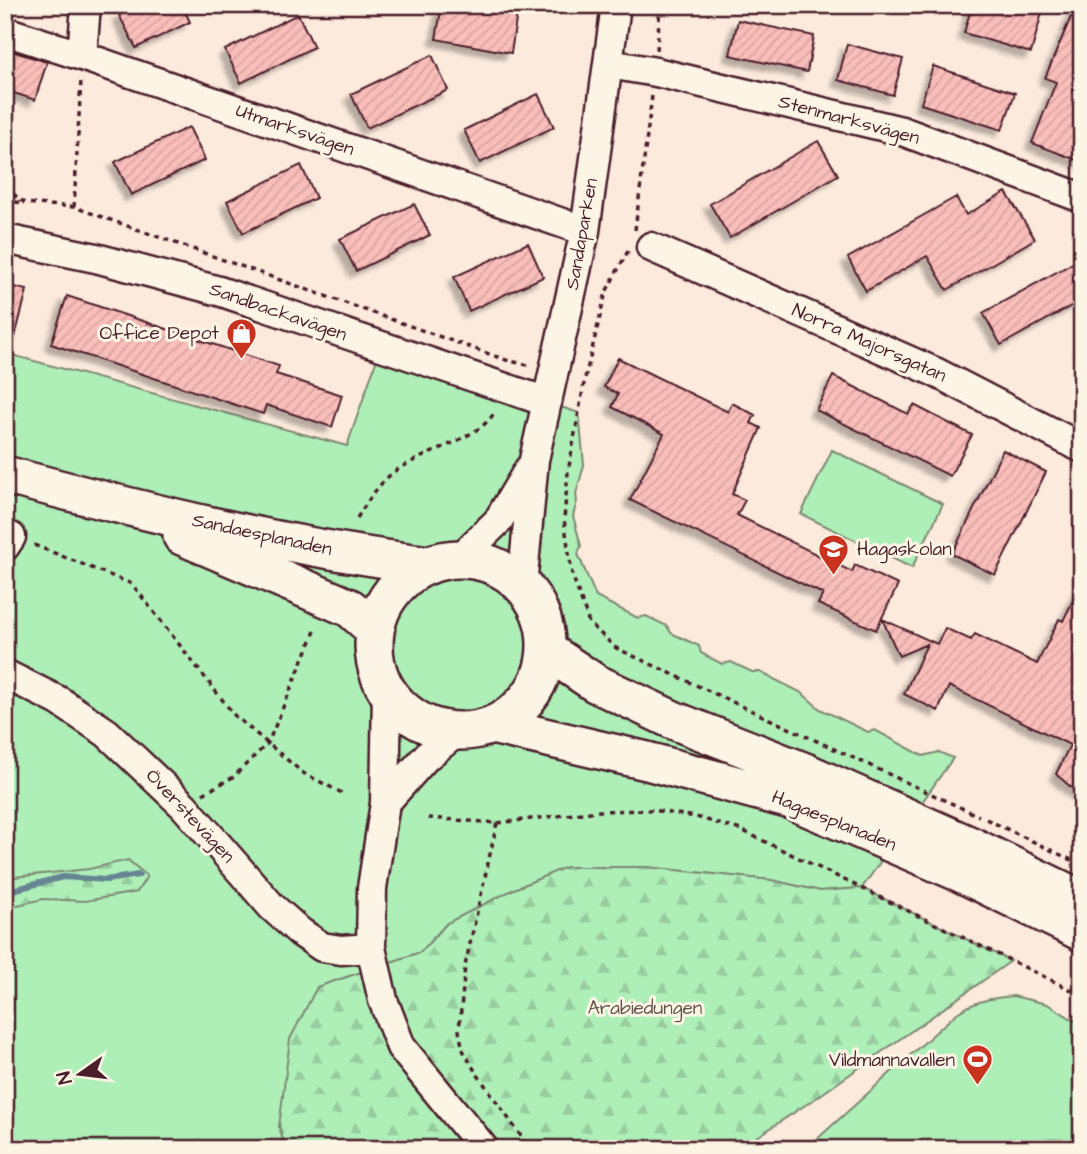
<svg xmlns="http://www.w3.org/2000/svg" width="1087" height="1154" viewBox="0 0 1087 1154" font-family="'Architects Daughter',sans-serif">
  <defs>
    <pattern id="forest-firs" width="22" height="20" patternUnits="userSpaceOnUse" patternTransform="scale(1.75)"><rect width="22" height="20" fill="#aeefb8"/><path d="M5 1l3.5 6h-7zM16 11l3.5 6h-7z" fill="#97cc9e"/></pattern>
    <pattern id="building-hatch" width="6" height="6" patternUnits="userSpaceOnUse" patternTransform="scale(1.75)"><rect width="6" height="6" fill="#fabeba"/><path d="M-1 1l2-2M0 6l6-6M5 7l2-2" fill="none" stroke="#d8a3a0"/></pattern>
    <filter id="shadow"><feDropShadow dx="-6" dy="6" stdDeviation="2" flood-color="#0004"/></filter>
  </defs>
  <rect width="100%" height="100%" fill="#fceadc"/>
  <filter id="ink" filterUnits="userSpaceOnUse"><feTurbulence type="fractalNoise" baseFrequency=".0143" numOctaves="2"/><feDisplacementMap in="SourceGraphic" scale="14" xChannelSelector="R" yChannelSelector="G"/><feConvolveMatrix kernelMatrix="1 2 1 2 8 2 1 2 1" color-interpolation-filters="sRGB"/></filter>
  <g filter="url(#ink)">
    <path fill="#aeefb8" stroke="#7c8772" stroke-width="2" d="M381 347 579 413 584 465 576 494 577 501 573 516 581 546 578 554 596 597 638 618 646 616 667 626 671 633 699 646 701 653 722 664 731 662 752 672H760L802 693 820 709 868 732 875 730 923 756 939 752 953 758 862 888 820 891 771 880 646 867 447 923 421 952 317 987 279 1127 286 1149H5V353L347 446Z
      M832 450 943 504 912 568 801 514Z
      M1013 996 1047 1004 1082 1025V1149H806L957 1013C975 1001 991 998 1013 996Z"/>
    <path fill="url(#forest-firs)" stroke="#7c8772" stroke-width="2" d="M128 860 147 876 137 892 85 901 43 899 5 908V878L89 869Z
      M566 867H646L771 880 820 891 862 888 1011 961 819 1096 739 1149H286L279 1127 290 1039 317 987 421 952 447 923 514 889Z"/>
    <g fill="none" stroke-linecap="round" stroke-linejoin="round">
      <path stroke="#668492" stroke-width="6" d="M5 892 63 877 106 880 139 875"/>
    </g>
    <path fill="url(#building-hatch)" stroke="#4a1f2b" stroke-width="2" filter="url(#shadow)" d="M140 5H182L190 22 136 48 119 15Z
      M442 5H475L517 13 511 53 436 39Z
      M972 5H1044L1031 53 964 33Z
      M1076 5H1082V54L1076 69 1082 72V162L1032 143 1056 82 1045 78Z
      M298 14 314 47 241 83 225 50Z
      M738 20 814 36 807 72 730 55Z
      M847 44 903 59 893 95 838 80Z
      M5 49 47 62 35 100 5 90Z
      M432 55 448 90 367 128 351 94Z
      M933 66 1015 93 1002 130 921 104Z
      M538 94 554 127 480 163 464 130Z
      M189 127 205 160 131 195 115 162Z
      M818 141 838 175 730 238 710 204Z
      M301 165 316 198 243 233 227 201Z
      M1006 192 1035 239 947 290 927 256 866 291 848 258 956 197 966 215Z
      M414 204 430 235 356 271 340 239Z
      M528 243 543 277 469 311 454 277Z
      M1082 258V300L1001 345 983 313Z
      M5 285 27 290 11 353 5 352Z
      M67 296 279 366 276 374 342 395 332 427 266 405 263 414 51 344Z
      M618 358 728 412 732 403 755 415 751 423 761 428 732 494 745 500 737 515 852 572 855 565 898 585 876 630 818 604 823 594 630 500 664 434 612 407 618 394 604 387Z
      M833 376 908 414 914 405 972 435 950 476 816 410Z
      M1003 450 1046 472 995 575 952 554Z
      M1082 582V797L1056 774 1070 745 949 686 938 711 904 694 927 644 899 656 882 619 937 644 945 628 971 640 975 634 1037 664 1059 619 1063 621Z"/>
    <g fill="none" stroke-linecap="round" stroke-linejoin="round">
      <defs>
        <path id="minor" d="M5 31 82 56 585 231
          M82 56 86 5
          M609 64 656 72 902 131 1082 198
          M5 239 96 258 219 291 547 402
          M651 247 935 372 1082 448
          M5 546 11 537
          M459 559 498 521 529 469
          M522 586 534 460 585 231 616 5
          M5 674 59 701 107 733 184 806 272 907 300 932 322 947 341 950 371 948
          M387 692 385 803 372 888 371 948 383 1000 401 1047 484 1149
          M385 803 426 757 457 732"/>
        <path id="major" d="M5 475C145 512 286 547 429 565
          M182 536 350 608 375 630
          M374 645a86 86 0 1 1 172 0a86 86 0 1 1-172 0Z
          M546 650 595 683 673 720 805 772 973 847 1082 900
          M492 725 647 761 791 800 963 874 1082 932"/>
      </defs>
      <use href="#minor" stroke="#4a1f2b" stroke-width="33"/>
      <use href="#major" stroke="#4a1f2b" stroke-width="42"/>
      <path stroke="#4a1f2b" stroke-width="3.5" stroke-dasharray="5 5" stroke-linecap="butt" d="M657 50 660 5
        M5 188 25 203 74 207 506 360 532 366
        M5 201 24 203
        M74 207 81 80
        M635 230 652 96
        M628 251 606 292 585 378 568 472 564 519 572 574 589 623 616 648 979 816
        M357 518C367 502 377 487 390 475 413 455 487 437 495 410
        M34 545 132 584 235 716 303 773 344 794
        M203 794 233 777 268 743 315 631
        M428 818 497 823 599 811 652 810 696 817 741 830 1082 995
        M986 819 1082 865
        M497 823 465 966 459 1031 463 1050 475 1071 530 1149"/>
      <use href="#minor" stroke="#fcf5e5" stroke-width="28"/>
      <use href="#major" stroke="#fcf5e5" stroke-width="37"/>
    </g>
  </g>
  <defs>
    <symbol id="shop-pin" viewBox="-11 -11 22 30"><path d="M0 17L-7.5 6A9.5 9.5 0 1 1 7.5 6Z" fill="#c8321e" stroke="#fcf5e5"/><path d="M-5-2.5h2.3a2.7 3.5 0 0 1 5.4 0H5L5.5 6h-11ZM-1.5-2.5h3a1.5 2.3 0 0 0-3 0Z" fill="#fff"/></symbol>
    <symbol id="school-pin" viewBox="-11 -11 22 30"><path d="M0 17L-7.5 6A9.5 9.5 0 1 1 7.5 6Z" fill="#c8321e" stroke="#fcf5e5"/><path d="M0-5L7-2L0 1L-7-2ZM-4 1L0 2.5L4 1V4Q0 6-4 4Z" fill="#fff"/></symbol>
    <symbol id="stadium-pin" viewBox="-11 -11 22 30"><path d="M0 17L-7.5 6A9.5 9.5 0 1 1 7.5 6Z" fill="#c8321e" stroke="#fcf5e5"/><path d="M0-5a6.5 5 0 1 0 0 10a6.5 5 0 1 0 0-10ZM-3.5-1.8h7v3.6h-7Z" fill="#fff"/></symbol>
  </defs>
  <g fill-rule="evenodd">
    <use href="#shop-pin" x="224" y="316" width="35" height="47"/>
    <use href="#school-pin" x="816" y="532" width="35" height="47"/>
    <use href="#stadium-pin" x="960" y="1042" width="35" height="47"/>
  </g>
  <g text-anchor="middle" dominant-baseline="central" stroke-width="6" stroke-linejoin="round" paint-order="stroke">
    <g font-size="19" fill="#4a1f2b" stroke="#fcf5e5">
      <text transform="translate(849 120) rotate(15)">Stenmarksvägen</text>
      <text transform="translate(295 130) rotate(19)">Utmarksvägen</text>
      <text transform="translate(582 234) rotate(-80)">Sandaparken</text>
      <text transform="translate(278 312) rotate(19)">Sandbackavägen</text>
      <text transform="translate(869 343) rotate(24)">Norra Majorsgatan</text>
      <text transform="translate(262 535) rotate(12)">Sandaesplanaden</text>
      <text transform="translate(190 816) rotate(47)">Överstevägen</text>
      <text transform="translate(834 821) rotate(22)">Hagaesplanaden</text>
    </g>
    <g font-size="19" fill="#4a1f2b" stroke="#fcf5e5" text-anchor="end">
      <text x="219" y="333">Office Depot</text>
      <text x="857" y="549" text-anchor="start">Hagaskolan</text>
      <text x="955" y="1060">Vildmannavallen</text>
    </g>
    <g font-size="19" fill="#63534e" stroke="#fcf5e5">
      <text x="645" y="1008">Arabiedungen</text>
    </g>
  </g>
  <rect width="1087" height="1154" fill="none" stroke="#fcf5e5" stroke-width="28"/>
  <rect x="14" y="14" width="1059" height="1126" fill="none" stroke="#4a1f2b" stroke-width="2.5" filter="url(#ink)"/>
  <g transform="translate(80 1074) rotate(256)" stroke="#fcf5e5" stroke-width="5" paint-order="stroke">
  <path d="M0-5L12 26L0 18L-12 26Z" fill="#4a1f2b"/>
  <text y="-10" font-size="19" font-weight="bold" text-anchor="middle" fill="#4a1f2b">N</text>
  </g>
</svg>
